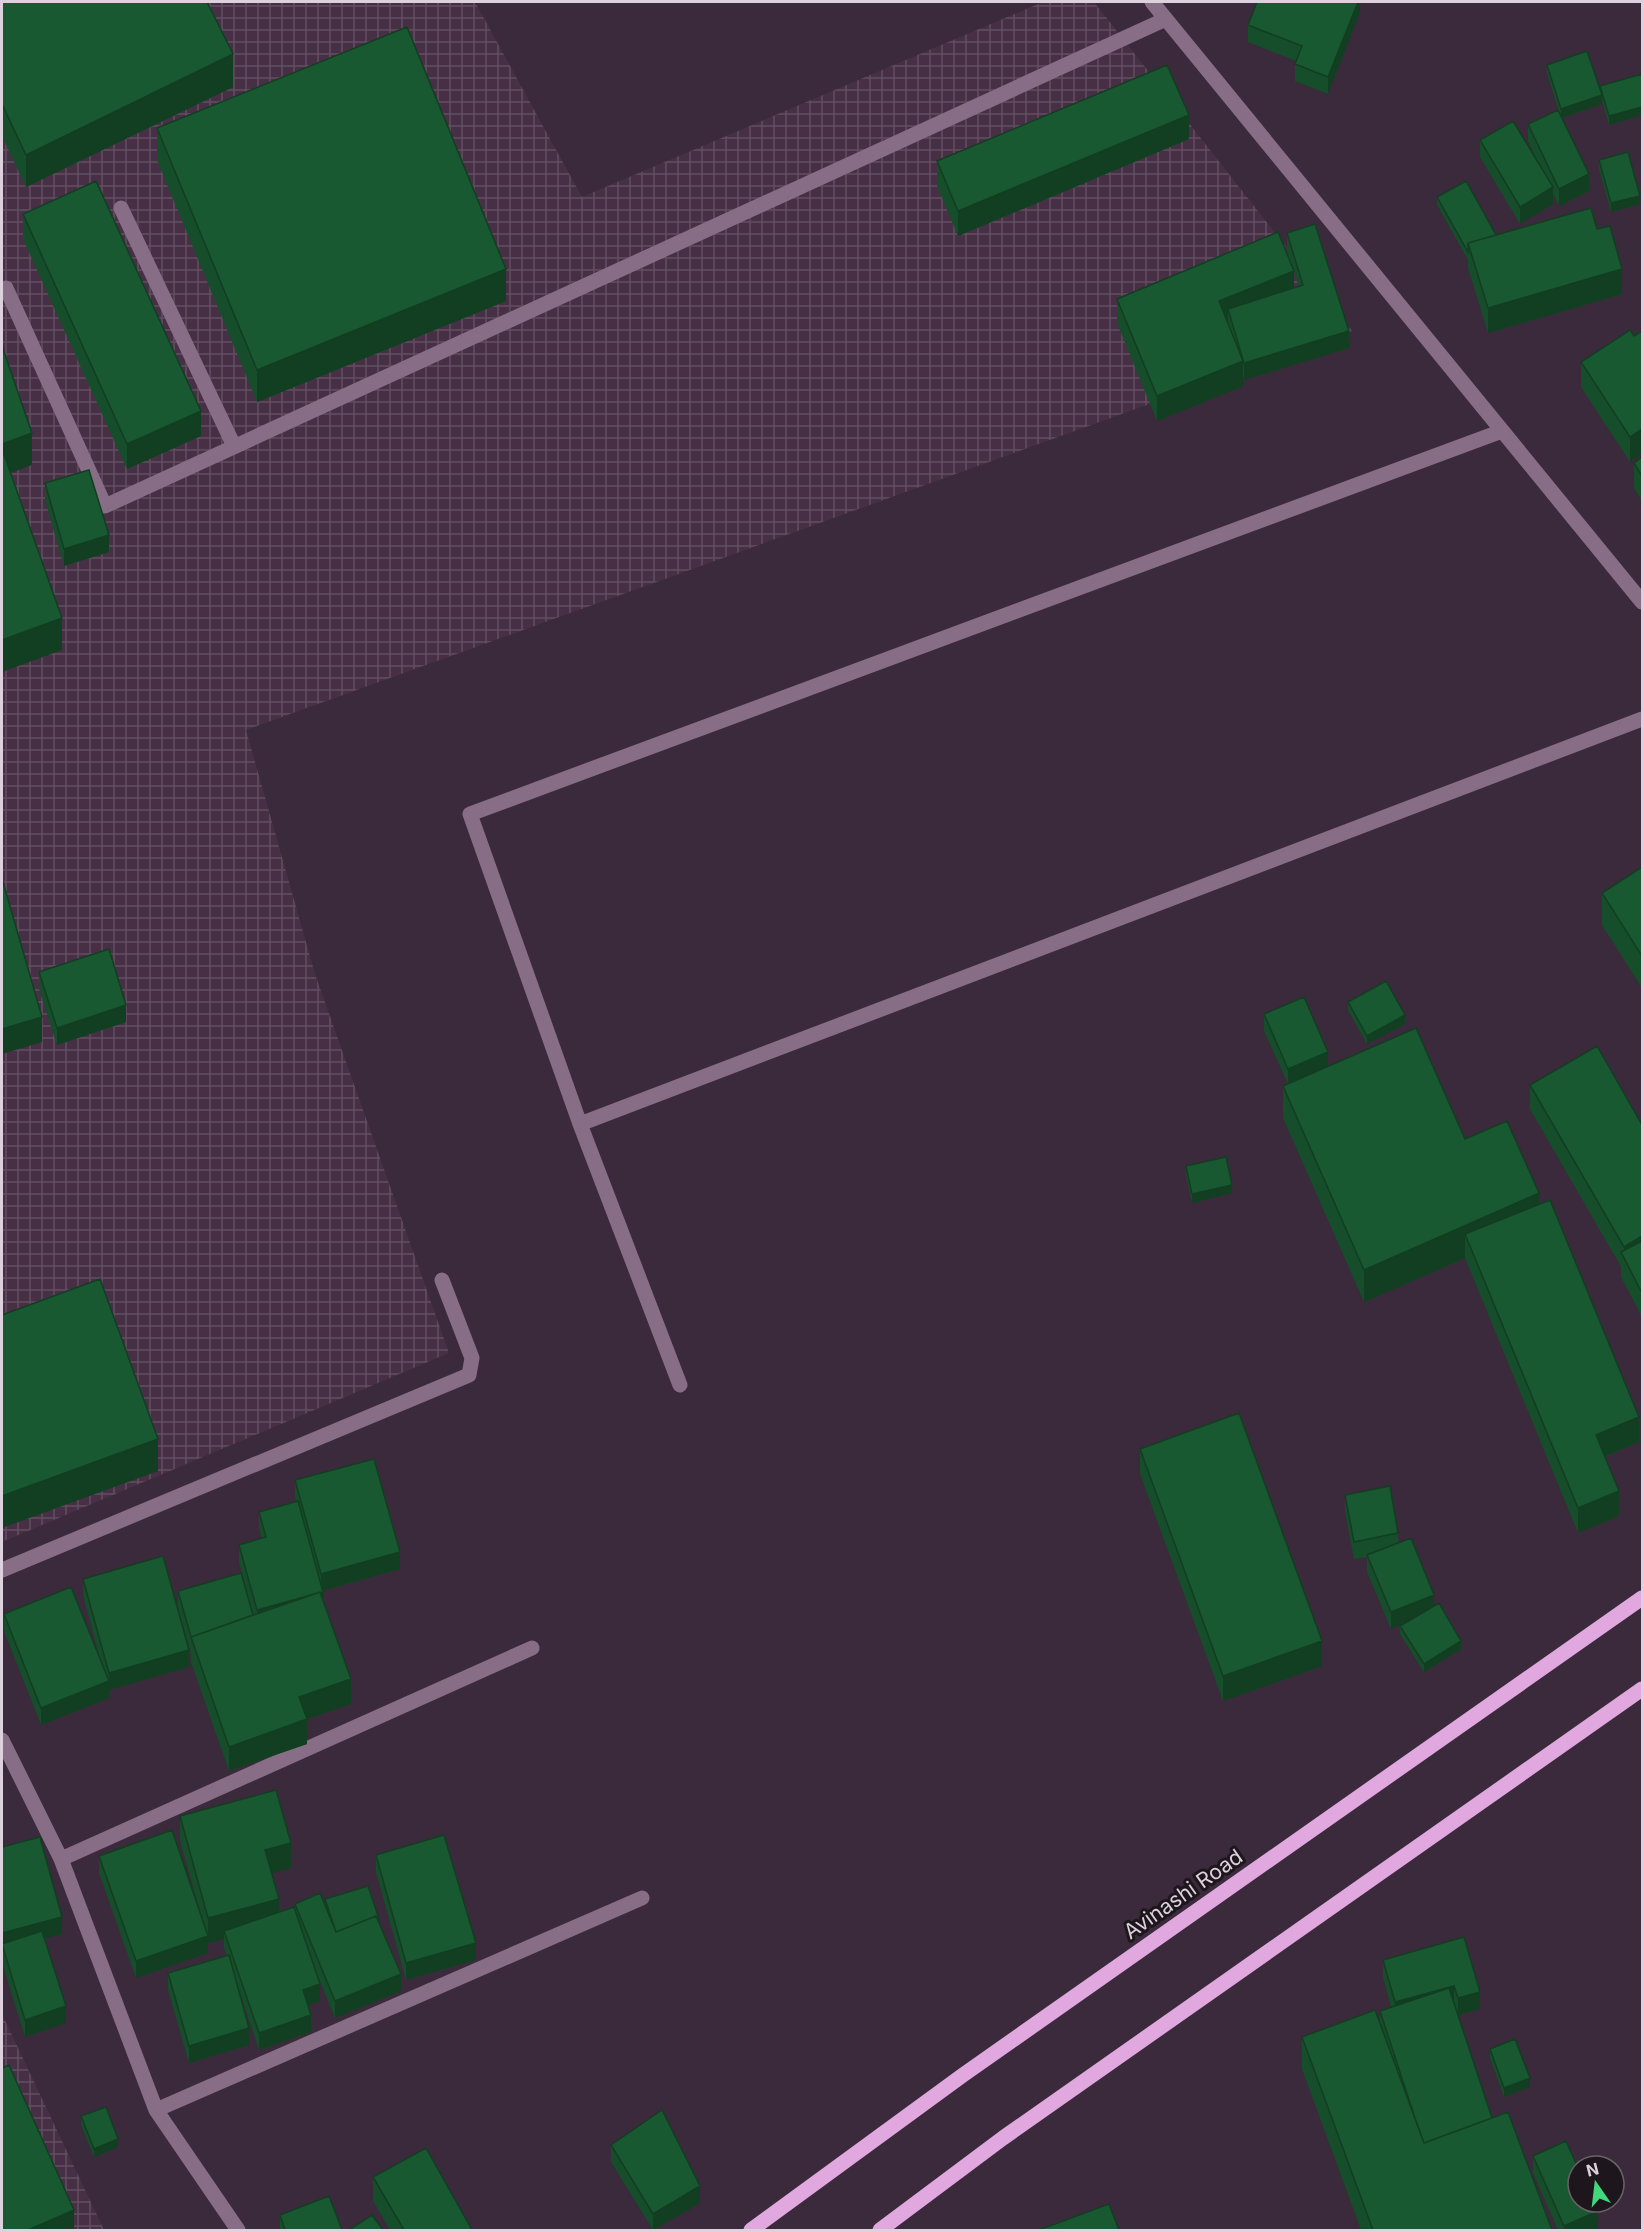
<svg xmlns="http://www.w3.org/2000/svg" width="1644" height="2232" viewBox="0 0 1644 2232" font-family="Inter,sans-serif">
  <defs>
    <pattern id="industrial-grid" width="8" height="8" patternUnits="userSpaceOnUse" patternTransform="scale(1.5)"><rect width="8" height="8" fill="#473046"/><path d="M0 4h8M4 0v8" fill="none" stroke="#614d60"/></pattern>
  </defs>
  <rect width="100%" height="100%" fill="#3b2a3b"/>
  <path fill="url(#industrial-grid)" d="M2 2H475L582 197 1043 2H1094L1352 331 246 730 315 974 449 1353 2 1542Z
    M2 2014 104 2230H2Z"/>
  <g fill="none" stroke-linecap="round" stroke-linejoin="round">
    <path stroke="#886d87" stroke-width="15" d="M1152 2 1642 602
      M121 208 234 446
      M2 289 6 288 105 506 1166 19
      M580 1124 1642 719
      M680 1385 580 1124 470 814 1502 431
      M2 1570 469 1375 472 1358 442 1280
      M2 1740 61 1859 156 2110 238 2230
      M61 1859 532 1648
      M156 2110 642 1898"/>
    <path stroke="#e0a8de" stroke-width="15" d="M751 2230 963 2075 1642 1598
      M880 2230 1003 2138 1642 1689"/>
  </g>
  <path fill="#164d2a" d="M2 2 233 87 26 187 2 136Z
    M1360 2V12L1328 94 1295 81V64L1296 61 1248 42V25Z
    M1547 65 1600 91V86L1642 74V115L1609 125 1602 100V104L1562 118 1589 191 1559 206 1553 193V204L1520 224 1480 157V140L1540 167 1528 141V124L1559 112 1547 73Z
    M157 128 506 301 257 402 157 160Z
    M1189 139 958 236 937 186V161Z
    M1599 160 1640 204 1611 212 1599 169Z
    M1437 197 1496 235 1597 229 1622 294 1488 333 1468 268V260L1437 205Z
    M23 214 201 436 127 469 23 239Z
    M1287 233 1349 348 1244 380 1243 377V386L1157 421 1117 323V299L1294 288 1299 287 1287 250Z
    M1634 336 1630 462 1581 387V362Z
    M1642 457V501L1634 488V463Z
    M45 483 109 552 64 566 45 500Z
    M1642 867V988L1602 925V893Z
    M39 972 126 1022 57 1045 39 989Z
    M1348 1002 1405 1024 1367 1044 1348 1010Z
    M1264 1014 1328 1067 1465 1139 1539 1204 1639 1442 1605 1457 1619 1516 1578 1533 1465 1258 1364 1302 1283 1118V1086L1288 1084 1264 1031Z
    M1530 1085 1642 1125V1317L1621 1277V1267L1530 1109Z
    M1186 1166 1232 1193 1192 1203 1186 1175Z
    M1140 1449 1322 1666 1223 1701 1140 1474Z
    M295 1480 400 1569 322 1591 323 1599 351 1704 307 1719V1744L229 1771 191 1662V1653L178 1608V1591L253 1615 239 1562V1545L262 1538 259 1529V1512L296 1502 295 1497Z
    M1345 1495 1398 1533V1543L1434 1605 1461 1649 1424 1672 1400 1634V1626L1401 1625 1391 1629 1367 1572V1557L1354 1559 1345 1512Z
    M83 1579 189 1667 109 1690V1698L41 1725 4 1631V1614L101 1662 83 1596Z
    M180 1816 291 1868 272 1873 279 1912 295 1909V1904L325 1906V1899L401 1991 335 2018 319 1979 320 2001 308 2005 311 2032 259 2050 238 1987 249 2045 189 2063 168 1990V1973L227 1956 224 1948V1939L208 1943V1941V1953L136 1978 99 1873V1856L201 1915 180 1841Z
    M2 1847 62 1934 44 1938 66 2023 25 2037 2 1963Z
    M376 1855 476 1960 406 1980 376 1872Z
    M1464 1937 1480 2009 1458 2015 1492 2118 1552 2230H1361L1302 2069V2037L1380 2022V2011L1391 2007 1383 1977V1960Z
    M1490 2049 1530 2087 1504 2097 1490 2058Z
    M81 2116 118 2147 94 2157 81 2125Z
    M611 2145 700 2203 653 2230 611 2162Z
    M1533 2156 1598 2228 1593 2230H1558L1533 2173Z
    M373 2177 472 2230H390L373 2201Z
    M280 2215 342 2230H280Z"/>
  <path fill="#123e22" d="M1358 2H1360V12L1328 94V77Z
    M233 54V87L26 187V155Z
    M1602 95V104L1561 118V109Z
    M1642 107V115L1609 125V116Z
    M1189 115V139L958 236V211Z
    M1589 174V191L1559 206V189Z
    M1553 187V204L1520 224V207Z
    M1640 196V204L1611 212V203Z
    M506 269V301L257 402V370Z
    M1622 269V294L1488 333V308Z
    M1294 271V296L1228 309V323L1219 301Z
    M1349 331V348L1244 380V363Z
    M1243 361V386L1157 421V396Z
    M201 411V436L127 469V444Z
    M1642 429V454L1630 462V437Z
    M32 433V465L2 476V444Z
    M109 535V552L64 566V549Z
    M62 618V650L2 672V640Z
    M126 1005V1022L57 1045V1028Z
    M1405 1015V1024L1367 1044V1036Z
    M42 1017V1042L2 1054V1029Z
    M1328 1052V1069L1288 1086V1069Z
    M1232 1185V1193L1192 1203V1194Z
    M1539 1193V1225L1465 1234V1258L1364 1302V1270Z
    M1642 1236V1261L1624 1256V1247Z
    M1639 1417V1442L1596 1460V1435Z
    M158 1439V1471L2 1528V1496Z
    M1619 1491V1516L1578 1533V1508Z
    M400 1552V1569L321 1591V1574Z
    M323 1592V1609L257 1627V1610Z
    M1434 1595V1612L1391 1629V1612Z
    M1322 1641V1666L1223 1701V1676Z
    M1461 1641V1649L1424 1672V1664Z
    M189 1650V1667L109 1690V1673Z
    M351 1679V1704L307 1719V1744L229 1771V1747L299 1697Z
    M109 1681V1698L41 1725V1708Z
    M291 1843V1868L265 1875V1850Z
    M279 1899V1924L224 1931V1939L208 1943V1918Z
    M62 1917V1934L2 1949V1933Z
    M208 1936V1953L136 1978V1961Z
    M476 1943V1960L406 1980V1963Z
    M401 1974V1991L335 2018V2001Z
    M320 1984V2001L303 2007V1990Z
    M1454 1986V2003L1395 2019V2002Z
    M1480 1992V2009L1458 2015V1998Z
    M66 2006V2023L25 2037V2020Z
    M311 2015V2032L259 2050V2033Z
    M249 2028V2045L189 2063V2046Z
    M1530 2078V2087L1504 2097V2088Z
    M118 2139V2147L94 2157V2149Z
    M700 2186V2203L653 2230V2214Z
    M74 2210V2230H28Z
    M1598 2211V2228L1593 2230H1564V2226Z"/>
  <path fill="#195931" stroke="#123e22" stroke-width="1.5" d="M2 2H207L233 54 26 155 2 104Z
    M1257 2H1358L1328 77 1295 64 1302 46 1248 25Z
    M407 27 506 269 257 370 157 128Z
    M1587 51 1602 95 1561 109 1547 65Z
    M1167 65 1189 115 958 211 937 161Z
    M1642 74V107L1609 116 1600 86Z
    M1558 110 1589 174 1559 189 1528 124Z
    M1513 121 1553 187 1520 207 1480 140Z
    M1628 152 1640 196 1611 203 1599 160Z
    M96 181 201 411 127 444 23 214Z
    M1466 181 1496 235 1468 243V252L1437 197Z
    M1591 208 1597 229 1610 226 1622 269 1488 308 1468 243Z
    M1315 224 1349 331 1244 363 1228 309 1303 285 1287 233Z
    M1278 232 1294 271 1219 301 1243 361 1157 396 1117 299Z
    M1630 330 1634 336 1642 331V429L1630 437 1581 362Z
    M2 346 32 433 2 444Z
    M2 449 62 618 2 640Z
    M1642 457V476L1634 463Z
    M89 470 109 535 64 549 45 483Z
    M1642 867V956L1602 893Z
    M2 882H3L42 1017 2 1029Z
    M109 949 126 1005 57 1028 39 972Z
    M1386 981 1405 1015 1367 1036 1348 1002Z
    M1304 997 1328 1052 1288 1069 1264 1014Z
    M1416 1028 1465 1139 1507 1121 1539 1193 1364 1270 1283 1086Z
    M1597 1046 1642 1125V1236L1624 1247 1530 1085Z
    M1226 1157 1232 1185 1192 1194 1186 1166Z
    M1550 1200 1639 1417 1596 1435 1619 1491 1578 1508 1465 1234Z
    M1642 1241V1293L1621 1252Z
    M100 1279 158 1439 2 1496V1315Z
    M1239 1413 1322 1641 1223 1676 1140 1449Z
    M374 1459 400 1552 321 1574 295 1480Z
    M1390 1486 1398 1533 1354 1542 1345 1495Z
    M298 1501 323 1592 321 1593 320 1592 304 1597 257 1610 239 1545 266 1537 259 1512Z
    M1411 1538 1434 1595 1391 1612 1367 1555Z
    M163 1556 189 1650 109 1673 83 1579Z
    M241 1573 253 1615 191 1637 178 1591Z
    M71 1587 109 1681 41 1708 4 1614Z
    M320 1592 351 1679 299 1697 307 1719 229 1747 191 1637Z
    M1439 1603 1461 1641 1424 1664 1400 1626Z
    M276 1790 291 1843 265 1850 279 1899 208 1918 180 1816Z
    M172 1830 208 1936 136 1961 99 1856Z
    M444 1835 476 1943 406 1963 376 1855Z
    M40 1837 62 1917 2 1933V1847Z
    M368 1886 380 1922 376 1916 336 1932 325 1899Z
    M320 1893 336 1932 376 1916 401 1974 335 2001 295 1904Z
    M294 1907 320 1984 303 1990 311 2015 259 2033 224 1931Z
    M42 1931 66 2006 25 2020 2 1944Z
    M1464 1937 1480 1992 1458 1998 1454 1986 1395 2002 1383 1960Z
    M229 1955 249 2028 189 2046 168 1973Z
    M1449 1988 1492 2118 1424 2143 1414 2115 1380 2011Z
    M1375 2010 1424 2143 1508 2112 1552 2230H1373L1302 2037Z
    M1515 2039 1530 2078 1504 2088 1490 2049Z
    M9 2065 74 2210 28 2230H2V2068Z
    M106 2107 118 2139 94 2149 81 2116Z
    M662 2110 700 2186 653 2214 611 2145Z
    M1566 2141 1578 2168V2202H1593L1598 2211 1564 2226 1533 2156Z
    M426 2148 472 2230H404L373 2177Z
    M329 2196 342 2230H285L280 2215Z
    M1109 2204 1119 2230H1039Z
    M372 2215 383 2230H349Z"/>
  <g text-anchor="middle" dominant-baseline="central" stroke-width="6" stroke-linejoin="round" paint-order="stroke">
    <g font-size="21" fill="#dcd1dc" stroke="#1e161d">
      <text transform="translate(1183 1894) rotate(-35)">Avinashi Road</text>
    </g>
  </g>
  <rect width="1644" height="2232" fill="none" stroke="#dcd1dc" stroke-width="6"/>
  <g transform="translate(1596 2184) rotate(346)"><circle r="28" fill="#1e161d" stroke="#6a6169" stroke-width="1.5"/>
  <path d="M0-4.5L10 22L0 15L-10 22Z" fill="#42d77b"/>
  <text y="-9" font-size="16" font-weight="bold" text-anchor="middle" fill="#dcd1dc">N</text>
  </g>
</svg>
